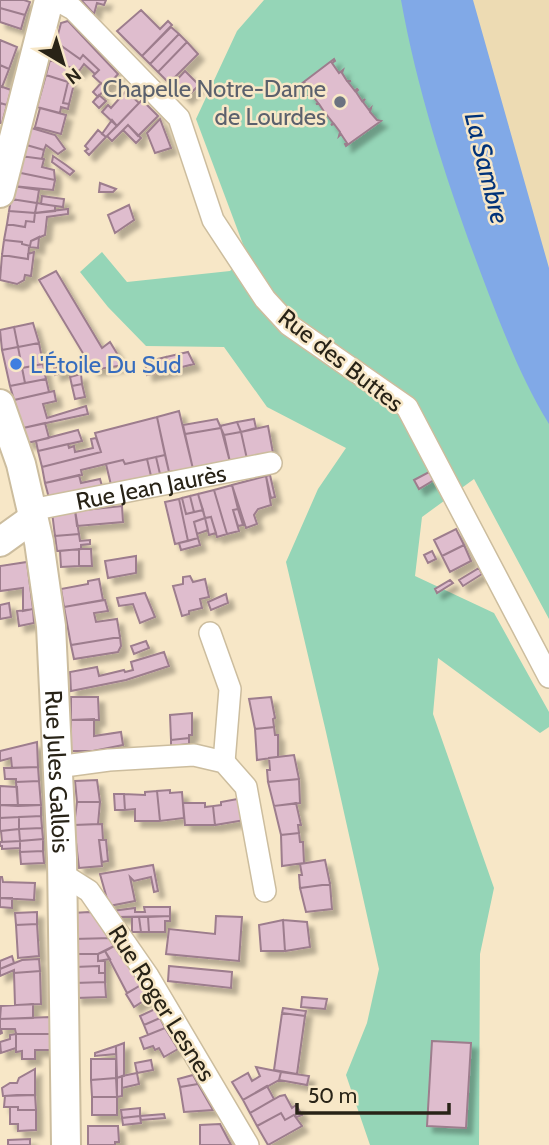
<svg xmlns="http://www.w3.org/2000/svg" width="549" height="1145" viewBox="0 0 549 1145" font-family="Cabin,sans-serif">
  <defs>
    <filter id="shadow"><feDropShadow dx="6" dy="6" stdDeviation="2" flood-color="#0004"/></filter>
  </defs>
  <rect width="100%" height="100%" fill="#f7e7c7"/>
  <path fill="#eddbb3" d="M449 0H549V322Z"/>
  <path fill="#95d5b7" d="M264 0H412L549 407V619L474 479 422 517 415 576 494 613 549 712V727L540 733 438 658 433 714 494 888 480 954 479 1145H370L346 1075 367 1023 379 969 326 732 286 562 318 489 346 448 267 407 224 347 146 346 108 307 80 272 102 252 127 282 230 271 247 255 196 119 237 31Z"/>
  <path fill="#81a9e7" d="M401 0H473L549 268V424C523 382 506 338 488 292 452 198 419 100 401 0Z"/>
  <path fill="#dfbdce" stroke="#9d7d8d" stroke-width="2" filter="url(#shadow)" d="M0 0H24L30 2 25 15 0 8Z
    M81 0H106L104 5 97 3 94 14Z
    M0 8 25 15 21 29 0 22Z
    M141 10 160 29 168 21 172 25 142 56 117 31Z
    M68 21 118 74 106 88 93 76 99 70 83 55 80 59 56 42 61 23Z
    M171 27 179 34 150 64 142 56Z
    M179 34 187 42 158 72 150 64Z
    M0 40 17 47 9 69 0 65Z
    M56 42 80 59 83 55 99 70 95 74 84 64 79 71 50 60Z
    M187 42 198 54 169 83 158 72Z
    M334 59 335 61 332 63 339 73 343 70 342 73 347 81H351L348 82 355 91 357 89 358 90 356 92 362 101 365 99 363 102 369 110 371 108 370 112 377 120 381 121 346 146 345 144 347 143 341 134 339 136 340 132 334 124 331 125 333 123 326 114H323L325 113 319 104H316L318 103 312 95H309L312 93 305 83 302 86 301 84Z
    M50 60 72 68 68 82 46 75Z
    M0 65 9 69 2 87 0 86Z
    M185 71 199 85 186 98 172 85Z
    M46 75 68 82 63 103 69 104 68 109 61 107 60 113 37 107Z
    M68 82 74 84 69 104 63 103Z
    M101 83 106 88 98 97 93 92Z
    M0 86 11 90 7 105 0 103Z
    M126 91 139 103 117 126 102 112 108 105 111 108Z
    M99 95 106 101 99 108 93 102Z
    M142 100 158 116 138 136 128 125 112 141 107 136Z
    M0 103 7 105 2 123H0Z
    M40 108 66 115 61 134 35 127Z
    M160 119 171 148 155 153 147 133Z
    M112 120 117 126 106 137 102 134Z
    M128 125 141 138 136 143 123 130Z
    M28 127 55 135 65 149 58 154 46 145 44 150 23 144Z
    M98 130 106 137 89 155 85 151 88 149 85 146Z
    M23 144 44 150 42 159 20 156Z
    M20 156 44 159 42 167 54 170 55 180 16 172Z
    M53 156 66 165 74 171 70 175 52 162Z
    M16 172 55 180 53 190 13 186Z
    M100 183 116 189 113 192H99Z
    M13 186 39 190 37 203 11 199Z
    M42 196 64 199 63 207 41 204Z
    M11 199 37 203 35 213 9 211Z
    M37 203 55 206V211L35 213Z
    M129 205 134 220 115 233 108 215Z
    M68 209V214L47 217 45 235 31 241 30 246 22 244V242L4 240 7 224 25 227 26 221 34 222 35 213Z
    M9 211 35 213 34 222 26 221 25 227 7 224Z
    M39 237 38 248 29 247 28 259 2 255 4 240 22 242V244L30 246 31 241Z
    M34 252 31 276 25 275 24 280 17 284 0 280 2 255 28 259V254Z
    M56 271 102 348 110 342 124 365 93 370 39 280Z
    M33 323 39 343 18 347 14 327Z
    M14 327 18 347 2 350 0 330Z
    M39 343 43 364 22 368 18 347Z
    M18 347 25 383 10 386 2 350Z
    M188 352 194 364 170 370 166 357Z
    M166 357 170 370 147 375 145 362Z
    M43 364 46 379 25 383 22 368Z
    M65 366 66 372 55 375 54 368Z
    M81 374 82 384 72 386 70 377Z
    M46 379 49 392 14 400 10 386Z
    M82 384 85 397 75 399 72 386Z
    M54 391 56 401 43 404 47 418 86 406 88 414 23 428 14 400Z
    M179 411 193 469 169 472 157 417Z
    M157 417 165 455 125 464 123 460 106 464 81 470 82 475 45 483 42 467 101 452 95 433Z
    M217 419 221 428 185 434 183 425Z
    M254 419 256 428 241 432 237 422Z
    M237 422 241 432 224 435 220 426Z
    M45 423 49 438 27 443 23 428Z
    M268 426 273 453 247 459 241 432Z
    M221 428 230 462 193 469 185 434Z
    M78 430 82 441 38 451 36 441Z
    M241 432 247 459 230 462 224 435Z
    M96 438 101 452 42 467 38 451 68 444 69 448 74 446 75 452 93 448 91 439Z
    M165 455 169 472 160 474 156 457Z
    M156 457 160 474 151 476 147 459Z
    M147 459 151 476 111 485 106 464 123 460 125 464Z
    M429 472 434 480 419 489 414 480Z
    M79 475 81 483 100 479 102 486 49 498 45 483Z
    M270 475 275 497 271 498 266 476Z
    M266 476 271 505 258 509 254 515 257 524 246 528 232 485Z
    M232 485 238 509 233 510 239 531 227 534 214 490Z
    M214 490 227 534 217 537 211 517 205 518 198 494Z
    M198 494 203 510 194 512 190 496Z
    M190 496 194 512 186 514 182 498Z
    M182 498 186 514 203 510 205 518 194 522 198 538 188 541 179 499Z
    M179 499 188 541 175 544 165 502Z
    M122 506 123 522 77 526 75 511Z
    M238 509 243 525 238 526 233 510Z
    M75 510 79 534 55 536 52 512Z
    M211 517 216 533 209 535 205 518Z
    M205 518 208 530 197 534 194 522Z
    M456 529 464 545 442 556 434 540Z
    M79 534 80 541 90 540V544L81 545V549L57 551 55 536Z
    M198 538 200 545 181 550 179 543Z
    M464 545 471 561 450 572 442 556Z
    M79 549V566L61 567 60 551Z
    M79 549H91L92 566H79Z
    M432 551 436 559 428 563 424 555Z
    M136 556V573L108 578 105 561Z
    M27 562 33 609 23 611V588L0 591V566Z
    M479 568 482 574 463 586 459 580Z
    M190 576 193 582 205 579 209 597 200 599 202 608 189 611V614L182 616 173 586 183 584V577Z
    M99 579 103 600 64 607 61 589 88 584V581Z
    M450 580 453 583 437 593 435 589Z
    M145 593 155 617 140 623 133 604 119 606 117 598Z
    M226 594 228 603 211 610 208 602Z
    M105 600 108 611 94 613 96 622 117 619 120 637 71 645 64 607Z
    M9 603 11 617 0 619V605Z
    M33 609 34 623 19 626 17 611Z
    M120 637 121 646 118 652 74 659 71 645Z
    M146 641 149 648 134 654 131 646Z
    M164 652 169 666 126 680 71 691 70 672 97 667 99 676 124 670 125 672 133 670 131 662Z
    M71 697H98L99 720H71Z
    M271 697 275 718 273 719 274 727 255 729 249 699Z
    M192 713V735H189V738L171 740 170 715Z
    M94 719V736L121 732 123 745 93 751H71V720Z
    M274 727 275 735H278V757L257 760 255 729Z
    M189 738V744L171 746V740Z
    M37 742 38 767 12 768 11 758 0 761V751Z
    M294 755 299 779 268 782 267 770H270L269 758Z
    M38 767 39 781 16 782V779H5L4 768Z
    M299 779 300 803 274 806 268 782Z
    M97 780 100 802H77L75 781Z
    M39 781 41 805 18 806 16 782Z
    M0 786 17 787 18 806 0 805Z
    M170 790V793L182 792 184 818 160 821 157 791Z
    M157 791 160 821H135V809L125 810 124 794 145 795V792Z
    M114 794H124L125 810H115Z
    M243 798 245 820 215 825 213 806 221 805V802Z
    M77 802H100L98 824 74 825Z
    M183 803H205V807L213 806 215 825H185Z
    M296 803 301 825H298L299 833 281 835 274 806Z
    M0 805H41V816L0 818Z
    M41 816 42 828 19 829V817Z
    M19 817V829L0 831V818Z
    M102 824 103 840H99L102 866 79 868 74 825Z
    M42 828 43 839 20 841 19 829Z
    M19 829 20 841 2 842 1 831Z
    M299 833 300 842H303L304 863 282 866 281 835Z
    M43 839V851L20 852V841Z
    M99 840H106L108 861 102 862Z
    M20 841V848L2 849V846H0V842Z
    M43 851 44 863 21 864 20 852Z
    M325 860 330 884 300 888 299 875H302L300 864Z
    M153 865 158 891 154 892 151 877 134 881 130 877 135 901 109 906 100 874Z
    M0 877H2L3 882 35 883 34 900 0 898Z
    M330 884 332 909 306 912 300 888Z
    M0 898H12V908L0 907Z
    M144 907H170V916L116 917 112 911 135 908V912H145Z
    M37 912V924L16 925 15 913Z
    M89 912 96 913 111 938 74 939 73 913Z
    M170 916V921H165V932H149L148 917Z
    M216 916 242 917 239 961 166 954 169 929 215 934Z
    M132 917H139L141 932H132Z
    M139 917H148L149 932H141Z
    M283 920 307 922 310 947 285 951Z
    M283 920 285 951H261L259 925Z
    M37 924 39 956 18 958 16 925Z
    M111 938 116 945 98 954H75L74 939Z
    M116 945 141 985 127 993 105 951Z
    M105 951 110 959 98 961V954Z
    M75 954H98V961H105V973H99V966L75 967Z
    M12 956 14 963 0 969V961Z
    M39 959 40 971 14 973V970L0 976V969L22 960Z
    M99 966V973H105V982L75 983V967Z
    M169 966 232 972 231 988 168 981Z
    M40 971 41 1004 15 1005 14 973Z
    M105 982 106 997 76 998 75 983Z
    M141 985 148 998 134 1007 126 994Z
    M302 997 327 999 325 1009 301 1007Z
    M33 1004V1018L0 1019 1 1006Z
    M283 1008 306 1011 305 1016 282 1013Z
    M155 1009 160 1018 144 1025 140 1016Z
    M282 1013 305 1016 297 1074 274 1070Z
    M50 1017V1034H16L15 1029H1L2 1033 0 1034V1019Z
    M160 1018 165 1028 148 1035 144 1025Z
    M165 1028 178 1049 164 1057 159 1048 155 1050 153 1046 144 1049 140 1038Z
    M16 1034H50L51 1050H35V1059H22V1051L16 1052Z
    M16 1034V1048L1 1053 0 1042 10 1039V1035Z
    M432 1041 471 1043 466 1128 427 1126Z
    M124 1043V1076L117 1078 116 1046Z
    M116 1046V1054L95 1056V1053Z
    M91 1059H116V1078L91 1080Z
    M151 1060 153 1070 137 1073 135 1063Z
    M256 1067 281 1072 279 1080 243 1100 232 1082 248 1073 252 1081 260 1076Z
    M35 1069V1095L3 1096 2 1088 10 1083H17L19 1078Z
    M281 1072 309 1076 307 1085 279 1080Z
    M137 1073 139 1084 122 1088V1076Z
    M193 1075 198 1084 180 1087 178 1079Z
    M122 1076V1096L117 1097V1078Z
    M116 1078 117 1097H92L91 1080Z
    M198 1084 213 1110 184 1112 180 1087Z
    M267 1086 274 1099 250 1113 243 1100Z
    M17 1095H35L36 1110H18V1107H4L5 1096Z
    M285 1095 292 1108 296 1105 302 1115 297 1117 294 1115 285 1120 281 1113 257 1126 250 1113 280 1096Z
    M92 1097H117V1115H92Z
    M10 1107H18V1110H36V1130L18 1131V1124H10Z
    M140 1108V1116L122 1118 121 1110Z
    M281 1113 285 1120 294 1115 302 1126 268 1145 257 1126Z
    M164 1114 165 1118 141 1120 140 1116Z
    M140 1116 141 1123 123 1125 122 1118Z
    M220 1124 231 1145H200V1125Z
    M88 1126H118L119 1142H115V1145H88Z
    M30 1139V1145H8V1140Z"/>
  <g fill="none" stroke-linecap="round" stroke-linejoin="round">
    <defs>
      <g id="street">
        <path d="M57 0 73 9 179 118 213 220 265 299 289 325 407 407 549 677"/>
        <path id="s1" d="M31 510 271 463"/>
        <path d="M210 633 230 689 224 762"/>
        <path d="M57 767 109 760 194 755 224 762 246 787 265 891"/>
        <path d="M62 874 89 891 148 976 248 1145"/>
      </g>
      <g id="secondary">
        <path d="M0 193 49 0"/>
        <path id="s2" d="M0 404 21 464 39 542 51 626 62 858 66 1145"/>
        <path d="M0 542 32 519"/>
      </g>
    </defs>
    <use href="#street" stroke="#ccbd9e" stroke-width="24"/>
    <use href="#secondary" stroke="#ccbd9e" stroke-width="32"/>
    <use href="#street" stroke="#fff" stroke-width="21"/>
    <use href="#secondary" stroke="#fff" stroke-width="28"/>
  </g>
  <circle fill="#6b7280" stroke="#f7e7c7" stroke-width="2.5" cx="340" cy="102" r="7"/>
  <circle fill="#3f7fe0" stroke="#f7e7c7" stroke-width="2.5" cx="16" cy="364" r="7"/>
  <g text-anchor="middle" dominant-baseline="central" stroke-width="5" stroke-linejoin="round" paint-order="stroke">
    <g font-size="24" fill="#5b616d" stroke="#f7e7c7" text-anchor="end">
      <text x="326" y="88">Chapelle Notre-Dame<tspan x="326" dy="28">de Lourdes</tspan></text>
    </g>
    <g font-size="24" fill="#282317" stroke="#f7e7c7">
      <text transform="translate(341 360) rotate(38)">Rue des Buttes</text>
      <text stroke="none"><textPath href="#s1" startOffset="122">Rue Jean Jaurès</textPath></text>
      <text stroke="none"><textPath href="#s2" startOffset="374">Rue Jules Gallois</textPath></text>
      <text transform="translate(162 1003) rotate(58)">Rue Roger Lesnes</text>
    </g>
    <g font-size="24" fill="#366cbe" stroke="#f7e7c7" text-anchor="start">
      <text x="30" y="364">L'Étoile Du Sud</text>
    </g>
    <g font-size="26" font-style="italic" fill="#003279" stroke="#f7e7c7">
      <text transform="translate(487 168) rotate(76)">La Sambre</text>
    </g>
  </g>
  <g transform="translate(63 63) rotate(142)" stroke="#f7e7c7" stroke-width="5" paint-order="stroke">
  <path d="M0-5L12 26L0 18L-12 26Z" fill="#282317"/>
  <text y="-10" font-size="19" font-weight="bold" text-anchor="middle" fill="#282317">N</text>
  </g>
  <path d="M297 1103v10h152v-10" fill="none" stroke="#282317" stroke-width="3.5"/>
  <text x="308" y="1103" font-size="21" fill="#282317" stroke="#f7e7c7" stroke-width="5" paint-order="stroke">50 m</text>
</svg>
